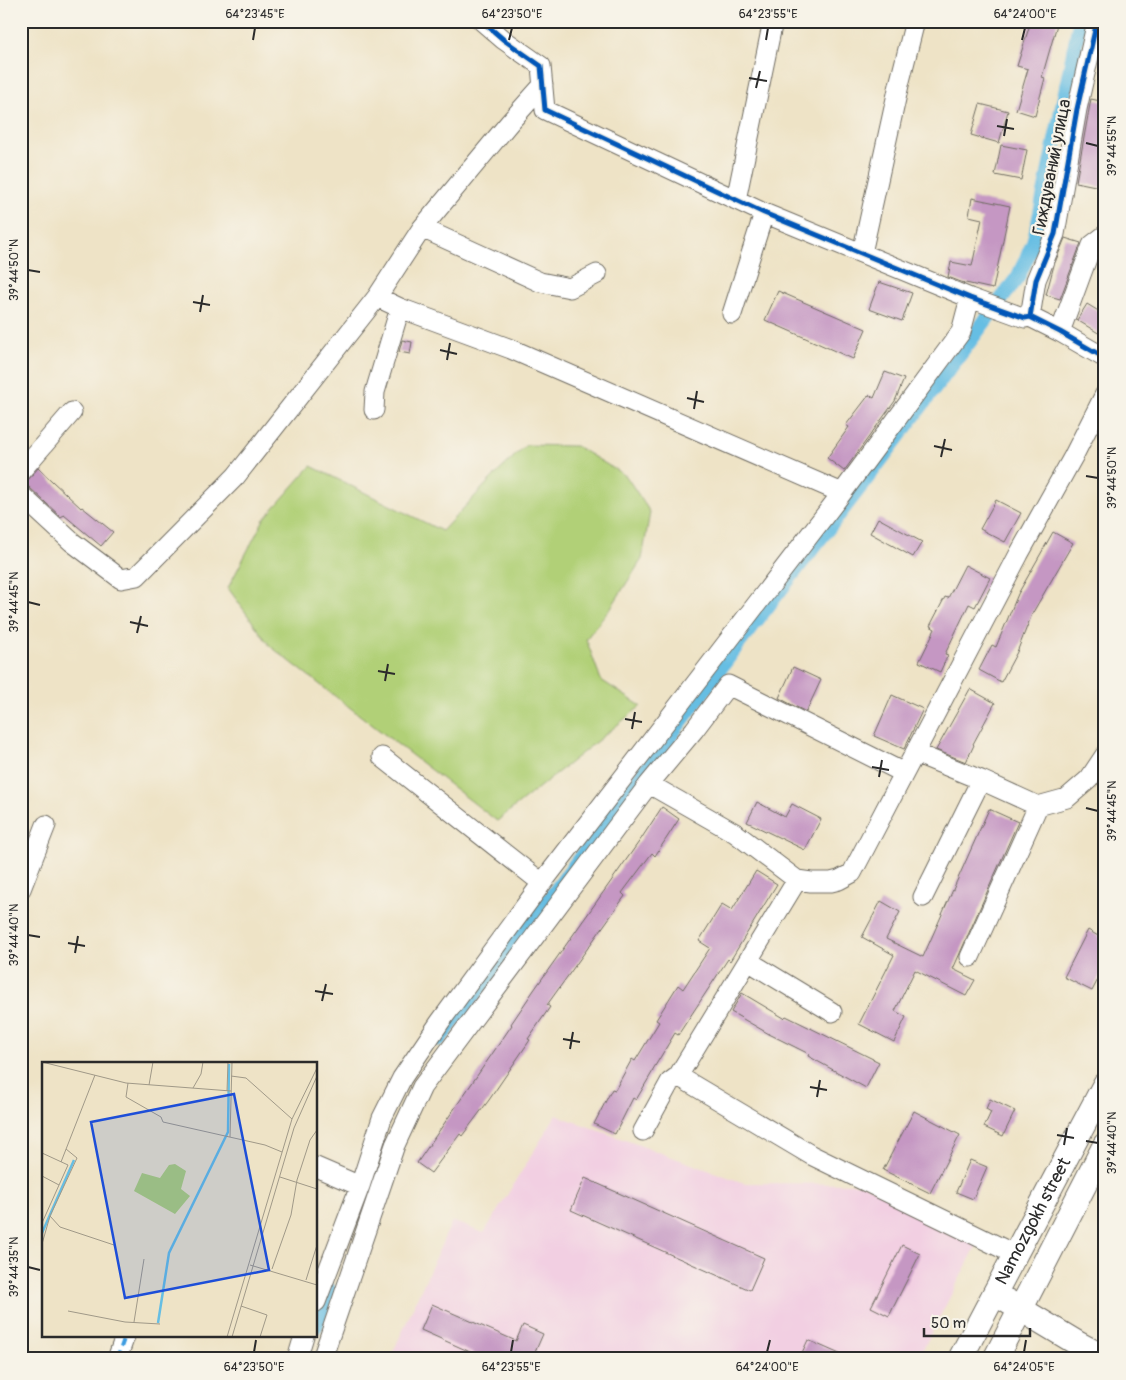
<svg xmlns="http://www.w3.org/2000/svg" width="1126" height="1380" viewBox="0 0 1126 1380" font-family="Pangolin,sans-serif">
  <rect width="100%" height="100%" fill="#f7f3e8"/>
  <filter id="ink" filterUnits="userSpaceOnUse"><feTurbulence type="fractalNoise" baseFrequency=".02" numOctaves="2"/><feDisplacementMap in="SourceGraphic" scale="10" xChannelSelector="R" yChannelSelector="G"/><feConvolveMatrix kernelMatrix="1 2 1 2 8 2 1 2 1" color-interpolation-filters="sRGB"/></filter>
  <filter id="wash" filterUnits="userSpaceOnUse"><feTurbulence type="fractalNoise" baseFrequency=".0096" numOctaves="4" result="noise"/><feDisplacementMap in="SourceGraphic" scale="20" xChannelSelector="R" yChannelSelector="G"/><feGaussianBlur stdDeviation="1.12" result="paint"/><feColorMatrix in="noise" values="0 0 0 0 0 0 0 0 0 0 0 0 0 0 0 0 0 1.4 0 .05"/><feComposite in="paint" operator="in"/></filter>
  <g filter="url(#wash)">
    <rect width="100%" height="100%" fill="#eee3c6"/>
    <path fill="#f2cfe2" d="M556 1115 744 1183 863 1184 979 1241 918 1359H390L452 1221 484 1233Z"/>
    <path fill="#b1d077" stroke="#6e7e51" d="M526 445 576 446 626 476 650 512 642 559 610 609 586 639 601 680 641 706 497 821 270 646 228 588 264 519 311 466 442 531 491 479Z"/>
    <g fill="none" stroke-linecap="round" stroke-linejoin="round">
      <path stroke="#66bee3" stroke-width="15" d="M439 1039 534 920 736 647 868 477 1018 277 1033 244 1038 225 1080 21
        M316 1326 329 1290"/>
    </g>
    <g id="blocks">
      <path fill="#c597c3" d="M1031 21H1058L1042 77 1045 78 1035 116 1016 110 1028 69 1017 66Z
        M1091 99 1105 102V133L1102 145 1105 146V188L1076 182Z
        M980 104 1008 111 999 143 971 135Z
        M1001 145 1027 150 1021 180 995 175Z
        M972 198 1010 206 993 289 961 282 948 277 951 262 972 266 982 219 969 216Z
        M1065 238 1081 243 1060 299 1046 295 1054 265Z
        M879 282 912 293 902 321 869 309Z
        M778 291 866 329 853 359 765 320Z
        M1087 304 1105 315V326L1100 334 1077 320Z
        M402 340 412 342 410 354 399 352Z
        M885 372 904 379 895 401 844 471 827 458 849 427 846 425 869 395 874 398Z
        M38 468 81 508 82 507 113 532 101 546 64 515 61 517 29 487 21 482 29 479Z
        M996 500 1021 513 1005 542 980 529Z
        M878 518 922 542 913 557 870 533Z
        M1053 532 1073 543 1032 614 1017 652 1001 682 979 670 992 645 996 647 1018 594Z
        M965 565 990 578 975 607 969 604 945 654 948 655 940 672 919 662 935 629 930 626 945 597 948 598Z
        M793 667 821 680 806 712 779 698Z
        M970 689 995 703 973 744 974 745 966 762 936 750Z
        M892 695 923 709 904 749 874 736Z
        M757 802 785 817 792 804 821 819 805 850 747 822Z
        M662 807 679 819 655 856 652 853 622 893 625 896 547 1005 550 1007 528 1039 530 1040 489 1100 462 1136 460 1134 431 1173 417 1163 512 1025 511 1024 534 990 641 839Z
        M989 809 1018 822 953 969 975 980 966 996 915 970 895 1011 906 1017 894 1042 859 1024 894 955 862 937 881 901 900 912 886 939 923 957Z
        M756 871 777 884 730 961 728 959 678 1035 675 1033 652 1071H653L636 1100 633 1098 615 1134 594 1124 612 1089 615 1090 632 1059 635 1061 659 1022 656 1020 678 985 683 989 710 948 699 941 722 904 732 910Z
        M1088 930 1105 940V966L1092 991 1064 977Z
        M742 993 784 1018 786 1016 879 1062 866 1088 808 1056 809 1054 769 1034 731 1012Z
        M990 1099 1015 1111 1003 1136 984 1127 991 1112 986 1109Z
        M914 1111 960 1135 930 1193 883 1170Z
        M970 1160 987 1167 973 1199 956 1192Z
        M585 1178 764 1258 750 1290 571 1210Z
        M902 1245 920 1254 889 1316 871 1307Z
        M432 1304 516 1341 523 1325 543 1334 532 1359H486L421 1330Z
        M808 1340 851 1359H799Z"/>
    </g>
  </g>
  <g filter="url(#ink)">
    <use href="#blocks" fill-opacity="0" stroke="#6f6b61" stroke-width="1"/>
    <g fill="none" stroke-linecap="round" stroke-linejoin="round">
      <defs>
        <path id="minor" d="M482 21 504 40 541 66 545 110 764 213 970 298 1025 318 1030 317 1060 332 1105 358
          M736 200 773 21
          M422 228 540 282 570 288 597 274
          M862 253 899 85 915 21
          M377 297 422 228 510 122 543 85
          M732 314 764 213
          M1030 317 1036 280 1055 234 1077 109 1097 21
          M1060 332 1092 245 1105 235
          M374 410 375 392 400 308
          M21 471 72 412
          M21 495 72 542 121 579 137 576 236 476 377 297 400 308 511 349 842 493
          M915 753 981 780 1038 806
          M382 757 542 883 842 493 961 332 970 298
          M649 784 735 833 797 880 811 882H831L839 880 852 873 1019 554 1073 457 1105 394
          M21 889 46 825
          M923 897 981 780
          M970 957 1038 806 1067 798 1089 779 1105 755
          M748 961 832 1012
          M678 1076 811 1155 1016 1255
          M643 1131 670 1082 678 1076 797 880
          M316 1167 360 1186
          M316 1302 360 1186 382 1118 402 1078 440 1022 542 883
          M117 1359 125 1336
          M297 1359 304 1336
          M322 1359 395 1145 422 1087 649 784 694 730 728 685 904 773"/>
        <g id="major">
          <path d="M1007 1301 1077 1343 1105 1358"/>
          <path id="s1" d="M960 1359 1105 1084"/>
          <path d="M995 1359 1105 1145"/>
        </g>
      </defs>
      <use href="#minor" stroke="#6f6b61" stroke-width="21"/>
      <use href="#major" stroke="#6f6b61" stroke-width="26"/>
      <use href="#minor" stroke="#fff" stroke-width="19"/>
      <use href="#major" stroke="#fff" stroke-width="24"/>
      <path stroke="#3d9ce1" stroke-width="4" stroke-dasharray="8 4" stroke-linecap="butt" d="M117 1359 125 1336"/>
      <defs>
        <path id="cycleway" d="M482 21 504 40 541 66 545 110 764 213 970 298 1025 318 1030 317 1060 332 1105 358
          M1030 317 1036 280 1055 234 1077 109 1097 21"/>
      </defs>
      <use href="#cycleway" stroke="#f7f3e8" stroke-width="8"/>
      <use href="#cycleway" stroke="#0057b8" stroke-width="5"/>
    </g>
  </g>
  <path fill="none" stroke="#2b2b2b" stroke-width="2" d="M253 40 255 28M509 40 512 28M766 40 768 28M1022 40 1025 28M749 78 767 81M756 88 760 71M997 126 1014 129M1004 136 1007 119M1086 143 1098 146M28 270 40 272M193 302 210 305M200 312 203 295M440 350 457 354M447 360 450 343M687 398 704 402M694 409 697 391M934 446 952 450M941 457 945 439M1086 476 1098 478M28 602 40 605M130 622 148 626M137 633 141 616M378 671 395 674M385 681 388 664M625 719 642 722M632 729 635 712M872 767 889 770M879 777 882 760M1086 808 1098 811M28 935 40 937M68 943 85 946M75 953 78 936M315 991 333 994M322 1001 326 984M563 1039 580 1042M570 1049 573 1032M810 1087 827 1090M817 1097 820 1080M1057 1135 1074 1138M1086 1141 1098 1143M1064 1145 1067 1128M28 1267 40 1270M254 1352 256 1340M511 1352 513 1340M767 1352 770 1340M1024 1352 1026 1340"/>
  <g text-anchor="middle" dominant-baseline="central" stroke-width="4.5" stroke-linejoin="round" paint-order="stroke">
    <g font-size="18" fill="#2b2b2b" stroke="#f7f3e8">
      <text transform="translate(1052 167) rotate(-79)">Гиждуваний улица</text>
      <text stroke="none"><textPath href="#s1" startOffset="156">Namozgokh street</textPath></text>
    </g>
  </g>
  <g transform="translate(42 1062)">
    <rect width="275" height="275" fill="#eee3c6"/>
    <path d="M133 102 144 109 139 127 148 134 133 152 92 129 100 111 118 116 127 103Z" fill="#b1d077"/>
    <path fill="none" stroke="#66bee3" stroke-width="2.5" d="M0 171 32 98M116 261 127 191 186 70 187 2"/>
    <path fill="none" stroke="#a09988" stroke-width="1" d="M0 0 84 21 189 29M189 14 204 16 250 57M86 21 84 35 119 55 121 60 223 83 240 90M107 23 111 0M151 26 159 12 161 0M185 29 186 0M188 75 190 0M0 91 26 103 0 161M19 100 53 13M0 114 17 123M238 115 275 127M8 154 18 165 72 183M0 182 8 154 35 96 24 87M208 203 275 223M230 207 249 153 255 118 268 78 275 68M264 218 275 183M199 244 225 253 218 275M26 249 83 260 118 262M92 260 102 197M185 275 250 57 275 6M190 275 252 66 275 14"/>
    <path fill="#1d4ed8" fill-opacity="0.15" stroke="#1d4ed8" stroke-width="2.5" d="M192 32 227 208 83 236 49 60Z"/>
    <rect width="275" height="275" fill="none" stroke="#2b2b2b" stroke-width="2.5"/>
  </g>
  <rect width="1126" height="1380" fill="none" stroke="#f7f3e8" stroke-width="55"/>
  <path d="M924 1328v8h106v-8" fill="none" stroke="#2b2b2b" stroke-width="2.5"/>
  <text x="931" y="1328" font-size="15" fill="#2b2b2b" stroke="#f7f3e8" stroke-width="4" paint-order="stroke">50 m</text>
  <rect x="28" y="28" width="1070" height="1324" fill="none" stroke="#2b2b2b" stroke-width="2"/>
  <g font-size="12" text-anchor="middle" fill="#2b2b2b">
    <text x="255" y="18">64°23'45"E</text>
    <text x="512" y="18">64°23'50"E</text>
    <text x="768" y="18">64°23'55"E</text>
    <text x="1025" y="18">64°24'00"E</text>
    <text transform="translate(1112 146) rotate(-90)" y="4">39°44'55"N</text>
    <text transform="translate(14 270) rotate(-90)" y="4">39°44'50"N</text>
    <text transform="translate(1112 478) rotate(-90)" y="4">39°44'50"N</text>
    <text transform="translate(14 602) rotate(-90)" y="4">39°44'45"N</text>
    <text transform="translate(1112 811) rotate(-90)" y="4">39°44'45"N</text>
    <text transform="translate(14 935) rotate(-90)" y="4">39°44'40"N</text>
    <text transform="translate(1112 1143) rotate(-90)" y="4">39°44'40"N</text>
    <text transform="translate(14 1267) rotate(-90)" y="4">39°44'35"N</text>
    <text x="254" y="1371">64°23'50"E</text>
    <text x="511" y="1371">64°23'55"E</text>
    <text x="767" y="1371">64°24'00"E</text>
    <text x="1024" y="1371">64°24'05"E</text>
  </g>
</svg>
